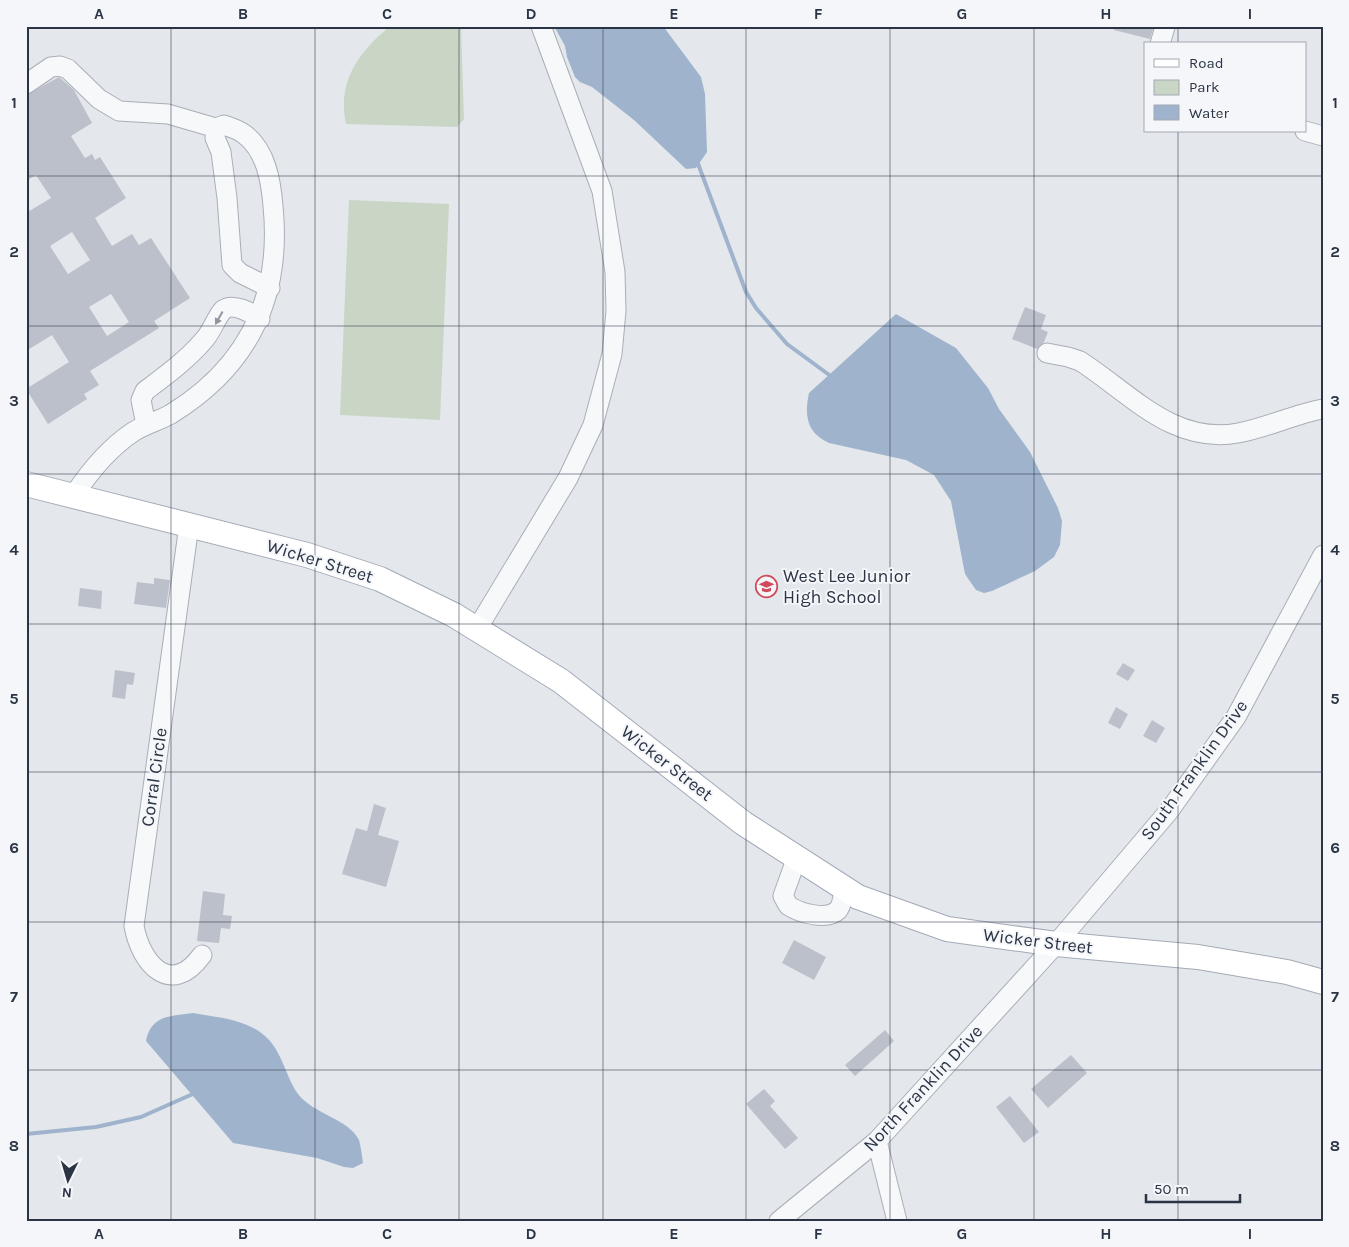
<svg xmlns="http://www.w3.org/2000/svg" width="1349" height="1247" viewBox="0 0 1349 1247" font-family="Karla,sans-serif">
  <rect width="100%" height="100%" fill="#e4e7ec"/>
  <path fill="#c9d6c5" d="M461 26 464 119 457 127 346 124C337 82 358 53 389 27Z
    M349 200 449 204 440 420 340 415Z"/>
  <path fill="#9fb4cc" d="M554 26H663L701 77 705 94 707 152 696 168 686 169 634 120 592 87 580 82 575 77 567 57 565 46Z
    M896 314 956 348 988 388 999 409 1030 452 1058 508 1062 521 1060 545 1054 557 1035 571 992 591 984 593 976 590 965 574 951 501 934 475 906 460 829 443C807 433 804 416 809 393Z
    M193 1013C216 1017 241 1019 260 1032 282 1047 284 1074 298 1094 313 1114 349 1119 359 1140 361 1147 362 1156 363 1163L353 1168 344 1167 317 1158 233 1143 146 1041C151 1015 171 1016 193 1013Z"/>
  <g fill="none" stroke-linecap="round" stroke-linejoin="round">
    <path stroke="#9fb4cc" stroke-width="4" d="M697 161 746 292 756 308 787 344 832 377
      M26 1134 96 1127 141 1117 195 1093"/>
  </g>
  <path fill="#bbc0ca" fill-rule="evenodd" d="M1114 26H1154L1150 39 1114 30Z
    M59 77 74 90 92 123 71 136 85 158 92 154 95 160 100 157 126 198 95 218 112 246 132 234 139 245 151 238 190 298 154 321 159 328 90 371 99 385 84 394 87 399 48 424 26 389 69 362 52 335 26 351V213L51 198 36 175 26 181V95ZM72 232 90 260 68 274 50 246ZM111 294 129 322 107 336 89 307Z
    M1025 307 1046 315 1041 329 1048 332 1044 342 1037 349 1012 339Z
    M154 578 170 580 166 608 134 604 137 582 154 584Z
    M80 588 102 591 101 609 78 606Z
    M1123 663 1135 670 1128 681 1116 674Z
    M115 670 135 673 133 685 127 684 125 699 112 697Z
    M1116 707 1128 714 1120 729 1108 723Z
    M1152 720 1165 728 1156 743 1143 736Z
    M374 804 386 808 378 835 399 841 386 887 342 874 356 828 367 831Z
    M203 891 225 894 223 915 232 916 230 929 221 928 219 943 197 941Z
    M794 940 826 957 814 980 782 963Z
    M885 1030 894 1041 855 1076 845 1065Z
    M1071 1055 1087 1073 1048 1108 1031 1089Z
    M764 1089 775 1101 770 1106 798 1138 785 1149 746 1104Z
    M1010 1096 1039 1132 1024 1143 996 1107Z"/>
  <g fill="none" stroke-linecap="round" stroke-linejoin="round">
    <defs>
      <path id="minor" d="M1160 44 1165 27
        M26 84 51 67 60 66 68 69 99 99 119 111 168 114 216 128
        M1305 131 1323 136
        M1047 353 1068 357 1080 361C1130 393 1173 445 1238 433 1267 428 1294 414 1323 409
        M146 425 141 400 145 391C165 376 187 360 204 340 211 333 217 316 223 310 233 302 252 313 260 319
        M74 495C90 471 109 448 133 432 145 424 159 421 171 414 249 366 282 296 273 206 271 181 266 150 244 134 239 130 230 127 224 125L216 128 215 138 221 152 227 198 232 265 240 273 270 288
        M189 525 134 926C141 964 171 998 202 955
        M477 629 568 478 593 425 612 354 616 311 615 272 602 191 541 26
        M797 857 783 896C785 899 787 904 789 906 800 913 827 921 838 910 842 906 843 895 845 888
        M877 1141 897 1221
        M779 1221 877 1141 1056 944 1169 811 1236 717 1323 555"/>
      <path id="major" d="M26 484 307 555 380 579 454 615 561 681 743 823 858 897 947 929 1056 944 1198 957 1287 972 1323 982"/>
    </defs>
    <use href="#minor" stroke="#a9aeb7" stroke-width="21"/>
    <use href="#major" stroke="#a3abb8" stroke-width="26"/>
    <use href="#minor" stroke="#f7f8fa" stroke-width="19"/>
    <use href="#major" stroke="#fff" stroke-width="24"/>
  </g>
  <defs><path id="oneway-solid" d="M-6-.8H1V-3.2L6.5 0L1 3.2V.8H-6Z" transform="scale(1.25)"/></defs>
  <use fill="#9196a0" href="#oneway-solid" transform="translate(219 318) rotate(119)"/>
  <path fill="none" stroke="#2b3445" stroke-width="1" stroke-opacity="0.55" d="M171 26V1221M315 26V1221M459 26V1221M603 26V1221M746 26V1221M890 26V1221M1034 26V1221M1178 26V44M1178 131V1221M26 176H1323M26 326H1323M26 474H1323M26 624H1323M26 772H1323M26 922H1323M26 1070H1323"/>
  <defs>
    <symbol id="school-ring" viewBox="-11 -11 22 22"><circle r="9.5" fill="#f4f6f9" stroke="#d1495b" stroke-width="1.5"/><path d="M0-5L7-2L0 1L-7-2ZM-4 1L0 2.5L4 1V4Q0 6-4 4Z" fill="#d1495b"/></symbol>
  </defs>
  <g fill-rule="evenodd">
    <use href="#school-ring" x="754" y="574" width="25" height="25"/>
  </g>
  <g text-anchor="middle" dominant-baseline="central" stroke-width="4" stroke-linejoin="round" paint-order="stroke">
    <g font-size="18" fill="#2b3445" stroke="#f4f6f9">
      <text transform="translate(320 561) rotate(17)">Wicker Street</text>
      <text transform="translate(667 763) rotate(38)">Wicker Street</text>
      <text transform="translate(1194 770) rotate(-54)">South Franklin Drive</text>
      <text transform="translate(154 777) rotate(-82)">Corral Circle</text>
      <text transform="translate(1038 941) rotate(7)">Wicker Street</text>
      <text transform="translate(923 1088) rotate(-47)">North Franklin Drive</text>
    </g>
    <g font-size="18" fill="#2b3445" stroke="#f4f6f9" text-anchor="start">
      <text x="783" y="576">West Lee Junior<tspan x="783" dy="21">High School</tspan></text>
    </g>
  </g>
  <rect width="1349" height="1247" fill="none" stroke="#f4f6f9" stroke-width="55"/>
  <rect x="1144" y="42" width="162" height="90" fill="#f4f6f9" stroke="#a4a8b1"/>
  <rect x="1154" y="59" width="25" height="8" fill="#ffffff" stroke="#a4a8b1"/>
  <text x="1189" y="68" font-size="15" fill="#2b3445">Road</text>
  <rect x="1154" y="80" width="25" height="15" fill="#c9d6c5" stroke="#a4a8b1"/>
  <text x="1189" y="92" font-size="15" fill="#2b3445">Park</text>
  <rect x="1154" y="105" width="25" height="15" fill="#9fb4cc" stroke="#a4a8b1"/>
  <text x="1189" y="118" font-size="15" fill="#2b3445">Water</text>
  <g transform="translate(68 1180) rotate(185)" stroke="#f4f6f9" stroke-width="4" paint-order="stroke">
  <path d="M0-4L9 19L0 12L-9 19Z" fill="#2b3445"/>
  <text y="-8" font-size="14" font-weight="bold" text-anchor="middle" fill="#2b3445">N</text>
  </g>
  <path d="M1146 1194v8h94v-8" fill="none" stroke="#2b3445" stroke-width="2.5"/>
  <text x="1154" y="1194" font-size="15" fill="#2b3445" stroke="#f4f6f9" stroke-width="4" paint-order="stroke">50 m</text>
  <rect x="28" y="28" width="1294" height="1192" fill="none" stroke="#2b3445" stroke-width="2"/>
  <g font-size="16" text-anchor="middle" font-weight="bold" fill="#2b3445">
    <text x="99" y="19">A</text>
    <text x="243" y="19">B</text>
    <text x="387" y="19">C</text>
    <text x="531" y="19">D</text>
    <text x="674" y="19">E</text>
    <text x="818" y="19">F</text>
    <text x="962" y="19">G</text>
    <text x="1106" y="19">H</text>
    <text x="1250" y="19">I</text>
    <text x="14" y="108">1</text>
    <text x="1335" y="108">1</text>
    <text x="14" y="257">2</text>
    <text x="1335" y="257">2</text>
    <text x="14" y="406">3</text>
    <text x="1335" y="406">3</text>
    <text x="14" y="555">4</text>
    <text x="1335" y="555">4</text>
    <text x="14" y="704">5</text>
    <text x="1335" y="704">5</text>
    <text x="14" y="853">6</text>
    <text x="1335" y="853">6</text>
    <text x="14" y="1002">7</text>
    <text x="1335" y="1002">7</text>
    <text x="14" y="1151">8</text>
    <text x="1335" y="1151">8</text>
    <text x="99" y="1239">A</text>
    <text x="243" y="1239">B</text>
    <text x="387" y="1239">C</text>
    <text x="531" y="1239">D</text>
    <text x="674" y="1239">E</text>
    <text x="818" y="1239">F</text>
    <text x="962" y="1239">G</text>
    <text x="1106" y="1239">H</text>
    <text x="1250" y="1239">I</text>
  </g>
</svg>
